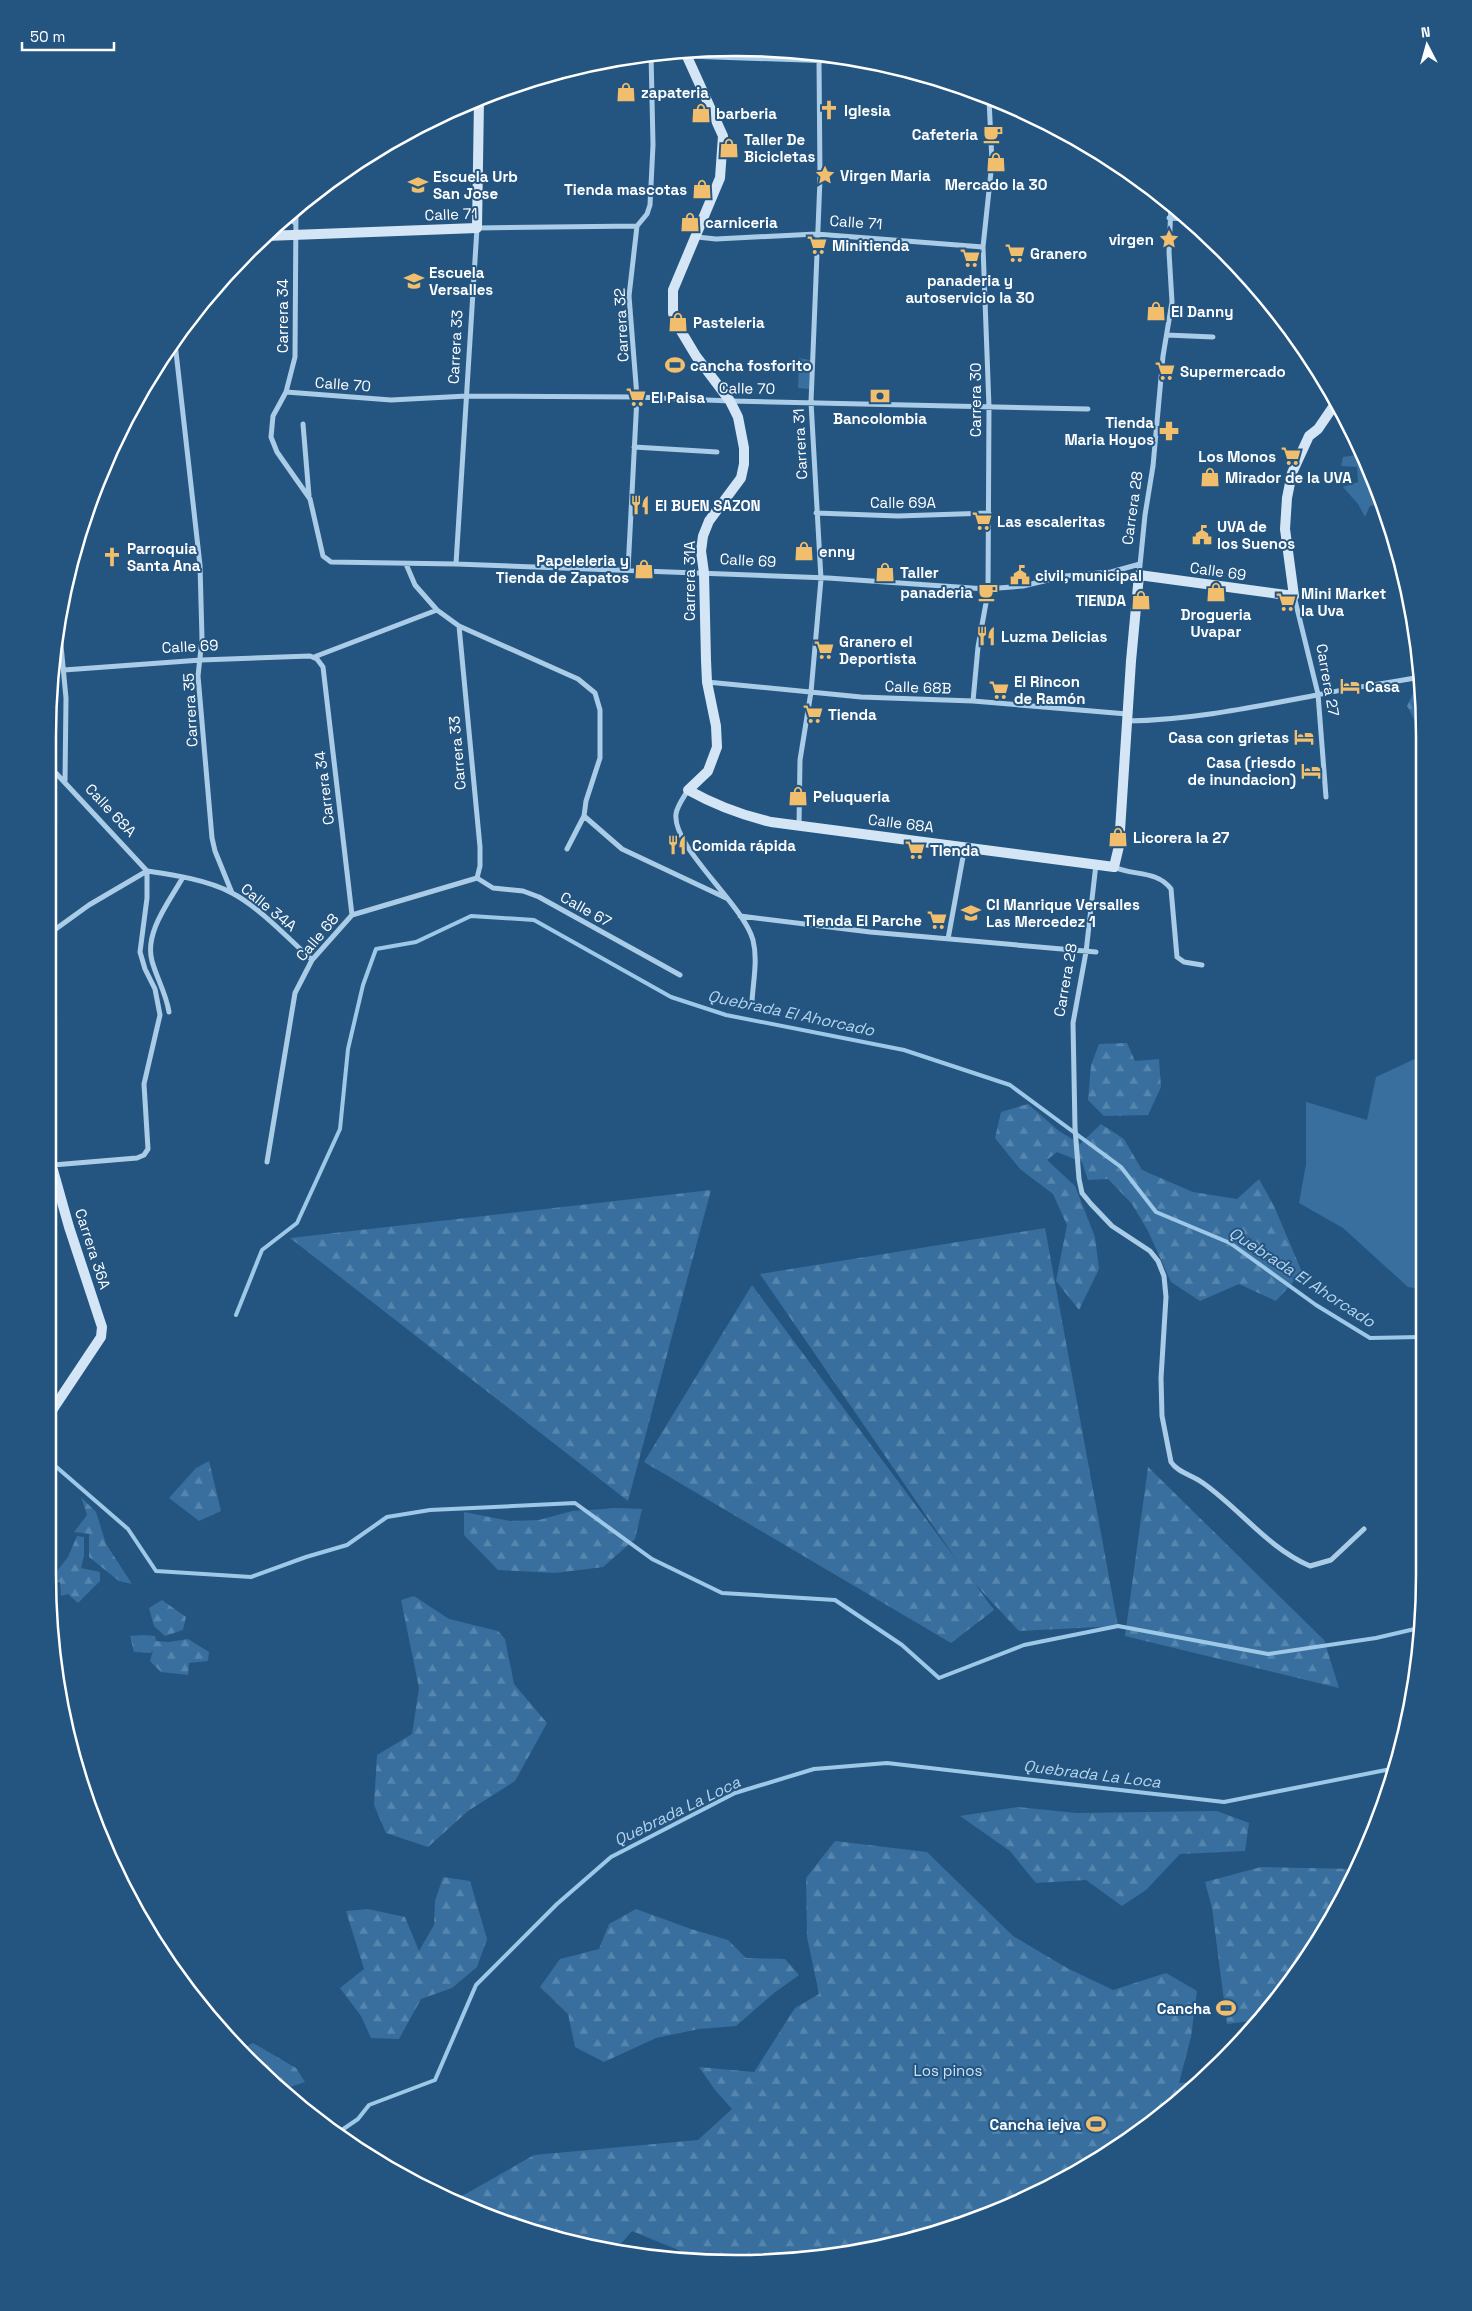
<svg xmlns="http://www.w3.org/2000/svg" width="1472" height="2311" viewBox="0 0 1472 2311" font-family="'Space Grotesk',sans-serif">
  <defs>
    <pattern id="forest-firs" width="22" height="20" patternUnits="userSpaceOnUse" patternTransform="scale(1.25)"><rect width="22" height="20" fill="#386f9e"/><path d="M5 1l3.5 6h-7zM16 11l3.5 6h-7z" fill="#5685ad"/></pattern>
  </defs>
  <rect width="100%" height="100%" fill="#245580"/>
  <path fill="#386f9e" d="M799 358 810 360 809 389 798 388Z
    M1362 454 1381 504 1370 506 1365 517 1358 504 1343 487 1358 482 1357 467 1341 466 1343 457Z
    M1421 1056 1420 1289 1408 1287 1343 1228 1299 1203 1306 1164V1102L1367 1120 1376 1077Z"/>
  <path fill="url(#forest-firs)" d="M1421 677 1423 691V736L1407 706Z
    M1127 1043 1135 1061 1159 1059 1161 1087 1148 1115 1104 1116 1088 1100 1091 1065 1099 1044Z
    M1028 1104 1059 1131 1080 1144 1101 1124 1124 1139 1142 1170 1193 1192 1237 1199 1259 1179 1274 1206 1302 1272 1276 1301 1239 1284 1200 1301 1171 1282 1148 1231 1132 1204 1108 1179 1088 1180 1082 1162 1057 1152 1047 1160 1075 1186 1095 1237 1099 1269 1079 1310 1056 1281 1067 1225 1053 1194 1020 1169 995 1138 1001 1112Z
    M711 1190 628 1501 290 1238Z
    M1045 1228 1118 1626 1019 1631 975 1584 994 1610 951 1643 644 1462 752 1285 958 1562 760 1274Z
    M209 1461 221 1511 199 1521 169 1498 196 1468Z
    M1148 1467 1324 1640 1339 1688 1125 1636Z
    M81 1497 96 1512 106 1544 132 1584 119 1581 89 1557V1534L74 1532 87 1515Z
    M619 1508 642 1509 635 1539 603 1567 555 1573 498 1570 464 1535V1512L510 1521 539 1520 572 1511Z
    M77 1536 84 1537V1556L81 1568 100 1572V1581L78 1603 68 1594 61 1596 60 1582 53 1583V1576L68 1557Z
    M414 1596 449 1619 498 1631 505 1639 514 1684 547 1723 515 1781 468 1811 428 1847 386 1833 374 1805 377 1755 412 1734 419 1688 401 1600Z
    M162 1600 186 1617 183 1630 165 1636 154 1626 149 1608Z
    M143 1635 155 1636 156 1641 169 1642 188 1639 209 1652 208 1661 189 1663 188 1675 161 1672 150 1661 153 1650 151 1653 134 1652 130 1636Z
    M1018 1807 1076 1813 1217 1811 1249 1823 1245 1851 1180 1854 1146 1890 1122 1906 1086 1880 1036 1883 1010 1851 960 1816Z
    M835 1841 927 1852 1013 1936 1067 1968 1113 1990 1166 1973 1197 1991 1191 2037 1179 2083 1200 2082 1190 2092 1118 2148 1000 2211 914 2240 826 2258 691 2262 680 2260 688 2254 632 2231 618 2247 514 2227 455 2200 534 2155 698 2140 732 2109 715 2090 699 2067 754 2072 795 2008 819 1994 807 1937 806 1878Z
    M1261 1867 1354 1869 1282 1994 1258 2020 1227 2024 1212 1908 1205 1882Z
    M443 1877 470 1881 487 1939 477 1967 452 1988 421 1999 399 2039 371 2038 361 2016 340 1988 364 1969 346 1911 368 1909 405 1917 419 1951 434 1925 435 1901Z
    M636 1909 691 1929 728 1940 746 1958 785 1959 799 1975 774 1993 736 2026 699 2029 656 2038 604 2062 575 2047 568 2014 540 1987 560 1959 599 1949 609 1924Z
    M253 2043 296 2068 305 2082 281 2090 249 2062 239 2050Z"/>
  <g fill="none" stroke-linecap="round" stroke-linejoin="round">
    <path stroke="#9ec8e8" stroke-width="4" d="M53 1270H54
      M236 1315 262 1250 297 1223 340 1129 348 1049 363 985 376 949 416 942 471 916 534 920 671 997 726 1015 904 1050 1010 1085 1121 1167 1156 1212 1230 1243 1316 1305 1370 1338 1420 1337
      M53 1464 128 1529 156 1571 251 1577 306 1557 347 1545 387 1517 430 1510 575 1503 652 1559 722 1593 835 1600 902 1645 939 1678 1024 1645 1118 1626 1268 1654 1376 1638 1419 1628
      M336 2134 358 2119 369 2105 435 2080 476 1985 557 1904 611 1857 735 1793 814 1769 887 1763 1224 1802 1391 1769"/>
    <path stroke="#aacce7" stroke-width="5" d="M687 56 862 62
      M296 209 295 357 286 392 273 416 271 437 277 452 310 499 323 556 331 562 456 564 828 578 986 589 1023 586 1065 576 1111 572 1140 564
      M286 216 295 223
      M1169 218 1187 219
      M697 237 716 239 816 234 983 247
      M1167 335 1213 337
      M175 343 200 565 202 639 198 676 212 838 215 851 232 893
      M286 392 391 400 467 396 637 397 730 401 1088 409
      M303 424 309 496
      M634 447 717 452
      M816 513 898 516 989 513
      M406 564 415 585 437 610 459 626 578 679 595 693 600 710V758L586 801 584 816 567 849
      M456 564 477 228 637 226
      M628 570 637 397 629 296 637 226 647 214 650 205 653 145 651 53
      M1139 575 1145 515 1153 466 1163 356 1172 302 1169 252 1171 205
      M1294 596 1318 694 1326 797
      M59 624 66 698 65 781
      M459 626 480 847V866L477 878
      M314 657 437 610
      M64 670 201 660 310 656 317 659 323 667 352 915
      M707 682 861 697 973 701 1127 714
      M973 701 978 647 988 592 989 407 983 247 992 162 989 99
      M1127 721C1192 720 1253 707 1317 695 1349 688 1382 684 1415 678
      M53 770 147 871
      M688 790C684 797 677 806 676 814 672 847 743 904 753 940 758 960 753 982 752 1002
      M584 816 622 849 726 898
      M799 825 800 760 811 692 821 579 811 402 820 179 819 60
      M1096 864 1086 952 1073 1023 1075 1128 1079 1179 1082 1193 1091 1204 1112 1226 1150 1251 1158 1261 1164 1276 1166 1297 1161 1378 1162 1416 1171 1462C1178 1473 1193 1475 1203 1483 1240 1509 1268 1548 1310 1566L1331 1560 1364 1529
      M1114 867C1133 876 1157 870 1171 889L1177 957 1184 962 1202 965
      M147 871C174 875 208 880 232 893 259 907 289 939 312 960
      M477 878 493 888 523 891 539 897 680 975
      M740 916 870 932 1096 952
      M53 931 89 905 147 871
      M948 939 965 846
      M169 1012C166 993 157 979 152 961 144 932 170 901 183 877
      M267 1162 295 993 312 960 352 915 477 878
      M53 1165 137 1158 144 1155 148 1149 144 1084 160 1015 155 989 145 969 140 952 147 898V871"/>
    <path stroke="#d4e6f6" stroke-width="10" d="M685 52 723 136 720 178 673 290V313L675 321 696 356 730 401 738 417 744 448V464L741 478 709 521 703 536 701 551 704 573 706 660 707 682 716 726 717 747 708 771 688 790C715 805 741 815 771 822L1114 867 1119 846 1131 661 1139 575 1294 596 1285 529 1287 498 1292 473 1309 436 1318 429 1335 404
      M266 236 477 228 479 100
      M53 1170 69 1227 102 1327 101 1337 53 1409"/>
  </g>
  <defs>
    <symbol id="shop-bare" viewBox="-9 -9 18 18"><path d="M-5-2.5h2.3a2.7 3.5 0 0 1 5.4 0H5L5.5 6h-11ZM-1.5-2.5h3a1.5 2.3 0 0 0-3 0Z" fill="#f1be6d" stroke="#245580" stroke-width="2.5" paint-order="stroke"/></symbol>
    <symbol id="church-bare" viewBox="-9 -9 18 18"><path d="M-1.2-6h2.4v3.5h3.3v2.4h-3.3V6h-2.4V-.1h-3.3v-2.4h3.3Z" fill="#f1be6d" stroke="#245580" stroke-width="2.5" paint-order="stroke"/></symbol>
    <symbol id="cafe-bare" viewBox="-9 -9 18 18"><path d="M-5.5-4.5H6V0H3Q3 3.5 0 3.5H-2.5Q-5.5 3.5-5.5 0ZM3-3.2v2h1.7v-2ZM-6 4.5H4V6H-6Z" fill="#f1be6d" stroke="#245580" stroke-width="2.5" paint-order="stroke"/></symbol>
    <symbol id="sight-bare" viewBox="-9 -9 18 18"><path d="M0-6L1.8-2.2L6-1.7L2.9 1.2L3.7 5.4L0 3.3L-3.7 5.4L-2.9 1.2L-6-1.7L-1.8-2.2Z" fill="#f1be6d" stroke="#245580" stroke-width="2.5" paint-order="stroke"/></symbol>
    <symbol id="school-bare" viewBox="-9 -9 18 18"><path d="M0-5L7-2L0 1L-7-2ZM-4 1L0 2.5L4 1V4Q0 6-4 4Z" fill="#f1be6d" stroke="#245580" stroke-width="2.5" paint-order="stroke"/></symbol>
    <symbol id="supermarket-bare" viewBox="-9 -9 18 18"><path d="M-6-5.5h2.5l.6 2H6L4.5 2H-2.5L-4.4-4H-6ZM-1.5 3.2a1.3 1.3 0 1 0 .1 0ZM3 3.2a1.3 1.3 0 1 0 .1 0Z" fill="#f1be6d" stroke="#245580" stroke-width="2.5" paint-order="stroke"/></symbol>
    <symbol id="stadium-bare" viewBox="-9 -9 18 18"><path d="M0-5a6.5 5 0 1 0 0 10a6.5 5 0 1 0 0-10ZM-3.5-1.8h7v3.6h-7Z" fill="#f1be6d" stroke="#245580" stroke-width="2.5" paint-order="stroke"/></symbol>
    <symbol id="bank-bare" viewBox="-9 -9 18 18"><path d="M-6-4H6V4H-6ZM0-2.3a2.3 2.3 0 1 0 0 4.6a2.3 2.3 0 1 0 0-4.6Z" fill="#f1be6d" stroke="#245580" stroke-width="2.5" paint-order="stroke"/></symbol>
    <symbol id="pharmacy-bare" viewBox="-9 -9 18 18"><path d="M-2-6h4v4h4v4h-4v4h-4v-4h-4v-4h4Z" fill="#f1be6d" stroke="#245580" stroke-width="2.5" paint-order="stroke"/></symbol>
    <symbol id="restaurant-bare" viewBox="-9 -9 18 18"><path d="M-5-6h1v4h1v-4h1v4h1v-4h1v5L-1.5 .5V6h-2V.5L-5-1ZM5-6V6H3V1.5H1.5Q1.5-4 5-6Z" fill="#f1be6d" stroke="#245580" stroke-width="2.5" paint-order="stroke"/></symbol>
    <symbol id="civic-bare" viewBox="-9 -9 18 18"><path d="M-.6-6.5H3V-4.5H.6V-3L4-1V1h2V6H-6V1h2V-1L-.6-3ZM-1.2 2.5V6h2.4V2.5Z" fill="#f1be6d" stroke="#245580" stroke-width="2.5" paint-order="stroke"/></symbol>
    <symbol id="hotel-bare" viewBox="-9 -9 18 18"><path d="M-6-4.5h1.5V1H6V5H4.5V3h-9V5H-6ZM-4 0a1.8 1.8 0 1 1 3.6 0ZM.5 0V-2.5h3Q6-2.5 6 0Z" fill="#f1be6d" stroke="#245580" stroke-width="2.5" paint-order="stroke"/></symbol>
  </defs>
  <g fill-rule="evenodd">
    <use href="#shop-bare" x="612" y="78" width="28" height="28"/>
    <use href="#church-bare" x="815" y="96" width="28" height="28"/>
    <use href="#shop-bare" x="687" y="99" width="28" height="28"/>
    <use href="#cafe-bare" x="979" y="120" width="28" height="28"/>
    <use href="#shop-bare" x="715" y="134" width="28" height="28"/>
    <use href="#shop-bare" x="982" y="148" width="28" height="28"/>
    <use href="#sight-bare" x="811" y="161" width="28" height="28"/>
    <use href="#school-bare" x="404" y="171" width="28" height="28"/>
    <use href="#shop-bare" x="688" y="175" width="28" height="28"/>
    <use href="#shop-bare" x="676" y="208" width="28" height="28"/>
    <use href="#sight-bare" x="1155" y="225" width="28" height="28"/>
    <use href="#supermarket-bare" x="803" y="231" width="28" height="28"/>
    <use href="#supermarket-bare" x="1001" y="239" width="28" height="28"/>
    <use href="#supermarket-bare" x="956" y="244" width="28" height="28"/>
    <use href="#school-bare" x="400" y="267" width="28" height="28"/>
    <use href="#shop-bare" x="1142" y="297" width="28" height="28"/>
    <use href="#shop-bare" x="664" y="308" width="28" height="28"/>
    <use href="#stadium-bare" x="661" y="351" width="28" height="28"/>
    <use href="#supermarket-bare" x="1151" y="357" width="28" height="28"/>
    <use href="#bank-bare" x="866" y="382" width="28" height="28"/>
    <use href="#supermarket-bare" x="622" y="383" width="28" height="28"/>
    <use href="#pharmacy-bare" x="1155" y="417" width="28" height="28"/>
    <use href="#supermarket-bare" x="1277" y="442" width="28" height="28"/>
    <use href="#shop-bare" x="1196" y="463" width="28" height="28"/>
    <use href="#restaurant-bare" x="626" y="491" width="28" height="28"/>
    <use href="#supermarket-bare" x="968" y="507" width="28" height="28"/>
    <use href="#civic-bare" x="1188" y="521" width="28" height="28"/>
    <use href="#shop-bare" x="790" y="537" width="28" height="28"/>
    <use href="#church-bare" x="98" y="543" width="28" height="28"/>
    <use href="#shop-bare" x="630" y="555" width="28" height="28"/>
    <use href="#shop-bare" x="871" y="558" width="28" height="28"/>
    <use href="#civic-bare" x="1006" y="561" width="28" height="28"/>
    <use href="#cafe-bare" x="974" y="578" width="28" height="28"/>
    <use href="#shop-bare" x="1202" y="578" width="28" height="28"/>
    <use href="#shop-bare" x="1127" y="586" width="28" height="28"/>
    <use href="#supermarket-bare" x="1272" y="588" width="28" height="28"/>
    <use href="#restaurant-bare" x="972" y="622" width="28" height="28"/>
    <use href="#supermarket-bare" x="810" y="636" width="28" height="28"/>
    <use href="#hotel-bare" x="1336" y="672" width="28" height="28"/>
    <use href="#supermarket-bare" x="985" y="676" width="28" height="28"/>
    <use href="#supermarket-bare" x="799" y="700" width="28" height="28"/>
    <use href="#hotel-bare" x="1290" y="723" width="28" height="28"/>
    <use href="#hotel-bare" x="1297" y="757" width="28" height="28"/>
    <use href="#shop-bare" x="784" y="782" width="28" height="28"/>
    <use href="#shop-bare" x="1104" y="823" width="28" height="28"/>
    <use href="#restaurant-bare" x="663" y="831" width="28" height="28"/>
    <use href="#supermarket-bare" x="901" y="836" width="28" height="28"/>
    <use href="#school-bare" x="957" y="899" width="28" height="28"/>
    <use href="#supermarket-bare" x="923" y="906" width="28" height="28"/>
    <use href="#stadium-bare" x="1212" y="1994" width="28" height="28"/>
    <use href="#stadium-bare" x="1082" y="2110" width="28" height="28"/>
  </g>
  <g text-anchor="middle" dominant-baseline="central" stroke-width="4" stroke-linejoin="round" paint-order="stroke">
    <g font-size="15" font-weight="bold" fill="#fff" stroke="#245580" text-anchor="start">
      <text x="641" y="92">zapateria</text>
      <text x="844" y="110">Iglesia</text>
      <text x="716" y="113">barberia</text>
      <text x="978" y="134" text-anchor="end">Cafeteria</text>
      <text x="744" y="139">Taller De<tspan x="744" dy="17">Bicicletas</tspan></text>
      <text x="840" y="175">Virgen Maria</text>
      <text x="433" y="176">Escuela Urb<tspan x="433" dy="17">San Jose</tspan></text>
      <text x="996" y="184" text-anchor="middle">Mercado la 30</text>
      <text x="687" y="189" text-anchor="end">Tienda mascotas</text>
      <text x="705" y="222">carniceria</text>
      <text x="1154" y="239" text-anchor="end">virgen</text>
      <text x="832" y="245">Minitienda</text>
      <text x="1030" y="253">Granero</text>
      <text x="429" y="272">Escuela<tspan x="429" dy="17">Versalles</tspan></text>
      <text x="970" y="280" text-anchor="middle">panaderia y<tspan x="970" dy="17">autoservicio la 30</tspan></text>
      <text x="1171" y="311">El Danny</text>
      <text x="693" y="322">Pasteleria</text>
      <text x="690" y="365">cancha fosforito</text>
      <text x="1180" y="371">Supermercado</text>
      <text x="651" y="397">El Paisa</text>
      <text x="880" y="418" text-anchor="middle">Bancolombia</text>
      <text x="1154" y="422" text-anchor="end">Tienda<tspan x="1154" dy="17">Maria Hoyos</tspan></text>
      <text x="1276" y="456" text-anchor="end">Los Monos</text>
      <text x="1225" y="477">Mirador de la UVA</text>
      <text x="655" y="505">El BUEN SAZON</text>
      <text x="997" y="521">Las escaleritas</text>
      <text x="1217" y="526">UVA de<tspan x="1217" dy="17">los Suenos</tspan></text>
      <text x="127" y="548">Parroquia<tspan x="127" dy="17">Santa Ana</tspan></text>
      <text x="819" y="551">enny</text>
      <text x="629" y="560" text-anchor="end">Papeleleria y<tspan x="629" dy="17">Tienda de Zapatos</tspan></text>
      <text x="900" y="572">Taller</text>
      <text x="1035" y="575">civil, municipal</text>
      <text x="973" y="592" text-anchor="end">panaderia</text>
      <text x="1301" y="593">Mini Market<tspan x="1301" dy="17">la Uva</tspan></text>
      <text x="1126" y="600" text-anchor="end">TIENDA</text>
      <text x="1216" y="614" text-anchor="middle">Drogueria<tspan x="1216" dy="17">Uvapar</tspan></text>
      <text x="1001" y="636">Luzma Delicias</text>
      <text x="839" y="641">Granero el<tspan x="839" dy="17">Deportista</tspan></text>
      <text x="1014" y="681">El Rincon<tspan x="1014" dy="17">de Ramón</tspan></text>
      <text x="1365" y="686">Casa</text>
      <text x="828" y="714">Tienda</text>
      <text x="1289" y="737" text-anchor="end">Casa con grietas</text>
      <text x="1296" y="762" text-anchor="end">Casa (riesdo<tspan x="1296" dy="17">de inundacion)</tspan></text>
      <text x="813" y="796">Peluqueria</text>
      <text x="1133" y="837">Licorera la 27</text>
      <text x="692" y="845">Comida rápida</text>
      <text x="930" y="850">TIenda</text>
      <text x="986" y="904">CI Manrique Versalles<tspan x="986" dy="17">Las Mercedez 1</tspan></text>
      <text x="922" y="920" text-anchor="end">Tienda El Parche</text>
      <text x="1211" y="2008" text-anchor="end">Cancha</text>
      <text x="1081" y="2124" text-anchor="end">Cancha iejva</text>
    </g>
    <g font-size="15" fill="#fff" stroke="#245580">
      <text transform="translate(451 214) rotate(-2)">Calle 71</text>
      <text transform="translate(856 222) rotate(4)">Calle 71</text>
      <text transform="translate(282 316) rotate(-90)">Carrera 34</text>
      <text transform="translate(621 325) rotate(-93)">Carrera 32</text>
      <text transform="translate(455 347) rotate(-87)">Carrera 33</text>
      <text transform="translate(343 384) rotate(4)">Calle 70</text>
      <text transform="translate(747 388) rotate(1)">Calle 70</text>
      <text transform="translate(975 400) rotate(-90)">Carrera 30</text>
      <text transform="translate(800 444) rotate(-93)">Carrera 31</text>
      <text x="903" y="502">Calle 69A</text>
      <text transform="translate(1132 508) rotate(-82)">Carrera 28</text>
      <text transform="translate(748 560) rotate(3)">Calle 69</text>
      <text transform="translate(1218 571) rotate(8)">Calle 69</text>
      <text transform="translate(689 581) rotate(-90)">Carrera 31A</text>
      <text transform="translate(190 646) rotate(-3)">Calle 69</text>
      <text transform="translate(1328 680) rotate(80)">Carrera 27</text>
      <text transform="translate(918 687) rotate(2)">Calle 68B</text>
      <text transform="translate(190 710) rotate(-93)">Carrera 35</text>
      <text transform="translate(457 753) rotate(-95)">Carrera 33</text>
      <text transform="translate(324 788) rotate(-97)">Carrera 34</text>
      <text transform="translate(111 810) rotate(47)">Calle 68A</text>
      <text transform="translate(901 823) rotate(7)">Calle 68A</text>
      <text transform="translate(269 907) rotate(39)">Calle 34A</text>
      <text transform="translate(586 909) rotate(29)">Calle 67</text>
      <text transform="translate(317 937) rotate(-50)">Calle 68</text>
      <text transform="translate(1065 980) rotate(-80)">Carrera 28</text>
      <text transform="translate(93 1249) rotate(72)">Carrera 36A</text>
    </g>
    <g font-size="15" fill="#cde4f5" stroke="#245580">
      <text x="948" y="2070">Los pinos</text>
    </g>
    <g font-size="16" font-style="italic" fill="#b5d5ee" stroke="#245580">
      <text transform="translate(791 1013) rotate(12)">Quebrada El Ahorcado</text>
      <text transform="translate(1302 1277) rotate(33)">Quebrada El Ahorcado</text>
      <text transform="translate(1092 1774) rotate(7)">Quebrada La Loca</text>
      <text transform="translate(677 1811) rotate(-26)">Quebrada La Loca</text>
    </g>
  </g>
  <path d="M0 0H1472V2311H0ZM736 56H736A680 680 0 0 1 1416 736V1575A680 680 0 0 1 736 2255H736A680 680 0 0 1 56 1575V736A680 680 0 0 1 736 56Z" fill="#245580" fill-rule="evenodd"/>
  <path fill="none" stroke="#fff" stroke-width="2.5" d="M736 56H736A680 680 0 0 1 1416 736V1575A680 680 0 0 1 736 2255H736A680 680 0 0 1 56 1575V736A680 680 0 0 1 736 56Z"/>
  <g transform="translate(1427 45) rotate(354)" stroke="#245580" stroke-width="4" paint-order="stroke">
  <path d="M0-4L9 19L0 12L-9 19Z" fill="#ffffff"/>
  <text y="-8" font-size="14" font-weight="bold" text-anchor="middle" fill="#ffffff">N</text>
  </g>
  <path d="M22 42v8h92v-8" fill="none" stroke="#ffffff" stroke-width="2.5"/>
  <text x="30" y="42" font-size="15" fill="#ffffff" stroke="#245580" stroke-width="4" paint-order="stroke">50 m</text>
</svg>
